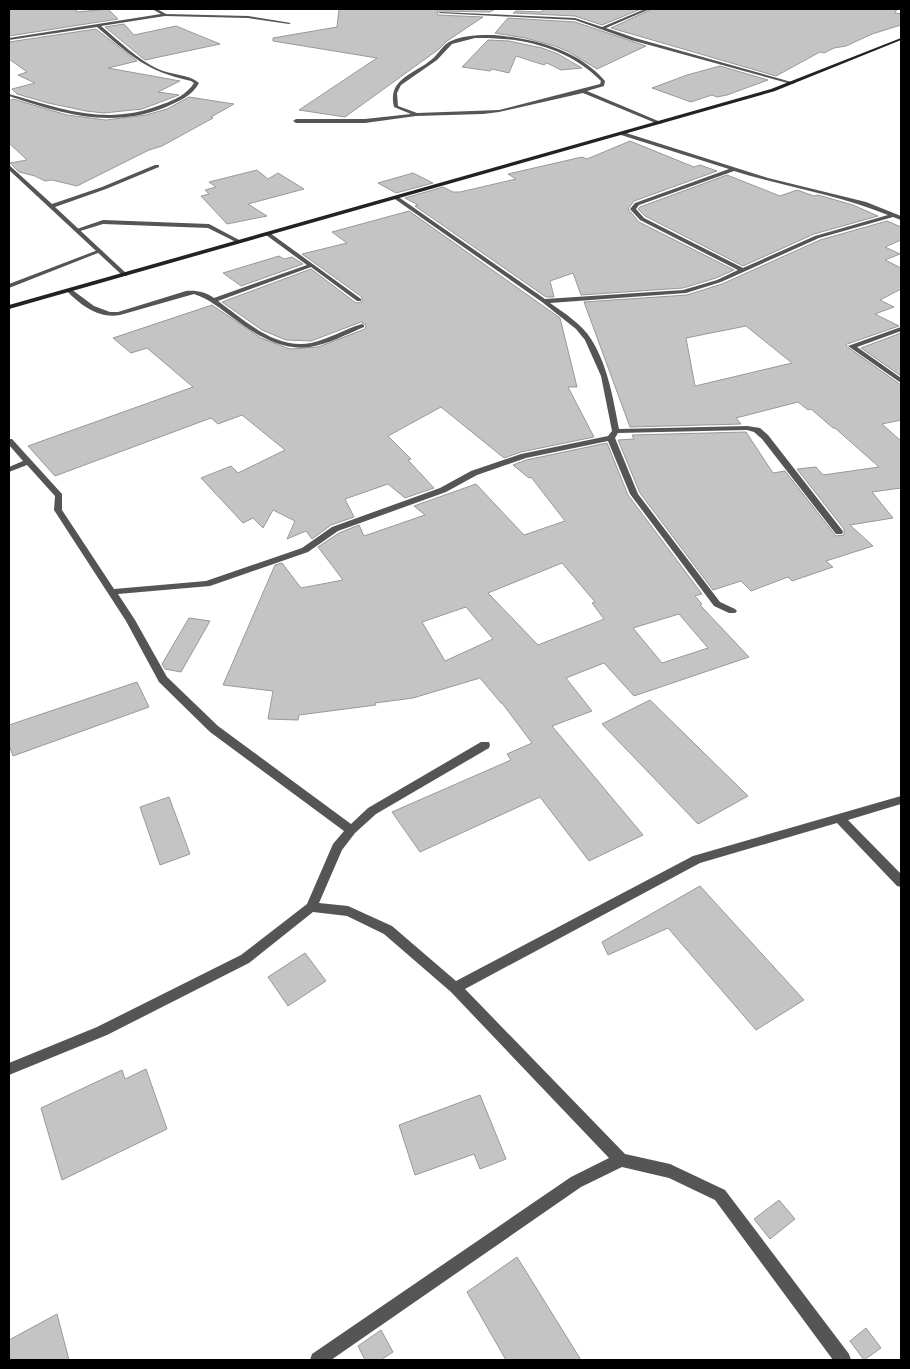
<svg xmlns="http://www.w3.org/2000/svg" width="910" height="1369" viewBox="0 0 910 1369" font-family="Cabin,sans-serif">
  <rect width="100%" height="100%" fill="#fff"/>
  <path fill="#c4c4c4" stroke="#999" fill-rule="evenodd" d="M9 9H76L77 12 108 9 118 19 9 36Z
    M339 9H495L490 12 437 11 438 15 483 17 447 41 439 49 345 117 299 110 377 58 273 41V38L337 27Z
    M543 9H641L602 25 575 16 513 13 516 11 542 12Z
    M652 9H897L895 13 901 14V25L872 34 846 46 834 48 824 53 820 52 776 76 611 28Z
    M508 18 575 22 646 46 597 69 569 52 555 46 525 38 495 33Z
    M124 24 134 35 176 26 220 44 145 60 105 27Z
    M96 29 137 61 108 68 180 81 158 92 179 95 142 109 104 113 86 111 48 103 17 94 12 89 35 83 18 75 27 72 9 59V42Z
    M488 40 509 41 542 48 558 54 582 68 561 70 547 63 544 65 516 56 509 73 492 69 490 71 462 67Z
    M720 66 768 80 727 95 717 97 712 95 691 102 652 88 687 75Z
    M189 97 234 104 211 117 213 118 162 146 149 150 77 186 52 180 45 181 35 176 19 172 10 163 27 160 9 143V101L13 99 67 115 106 120 146 115 167 109Z
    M630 141 694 167 700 165 717 171 634 201 628 209 639 222 734 270 716 278 683 288 581 295 573 273 550 281 554 297H546L415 206 418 205 405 198 443 187 453 192H460L516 179 508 174 582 157 587 159Z
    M257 170 268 179 278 173 304 189 248 204 267 216 227 224 201 196 209 194 205 190 216 187 209 182Z
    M413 173 433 183 396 193 378 183Z
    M727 175 780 196 797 190 814 196 818 195 853 205 878 216 814 234 743 266 645 216 638 209 640 207Z
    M409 211 560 318 577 387H568L594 437 521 452 504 458 441 407 388 436 411 459 408 460 434 488 405 498 388 484 345 499 354 517 331 525 312 539 306 531 287 539 295 521 273 510 263 528 253 518 243 523 201 478 231 466 238 473 285 450 242 415 218 424 211 418 55 476 28 446 193 387 147 348 131 353 113 338 212 305 261 338 290 349 318 347 365 329 366 325 361 322 311 341 286 340 262 330 222 302 311 269 356 303 362 302V297L302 254 347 243 332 232Z
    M887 221 901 227V240L885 247 900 254 885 260 901 268V289L880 300 894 307 875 314 899 326 847 344 846 346 901 385V420L882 424 901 441V488L872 492 893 518 850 525 873 546 826 561 833 567 792 581 788 577 751 591 741 581 713 590 640 493 618 440 634 439 632 435 746 432 773 473 785 471 836 536 844 535V529L797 469 816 467 823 475 879 467 835 428H833L811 409 808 410 798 402 736 418 741 424 630 427 584 302 687 295 722 284 820 240ZM746 326 792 363 695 386 686 338Z
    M279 256 284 259 292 257 303 264 241 286 223 273Z
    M901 333V376L861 348Z
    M607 443 628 495 702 594 695 596 702 604 700 605 749 657 634 696 604 663 566 678 592 711 552 726 643 835 589 861 540 797 420 852 392 812 511 760 507 754 532 743 502 703H501L480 678 413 698 375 703 376 705 299 715 298 720 268 719 273 691 223 685 275 565 282 563 301 588 343 580 318 547 339 533 359 525 364 536 425 515 414 506 476 484 524 535 565 521 531 477 529 478 513 465 526 460ZM562 563 595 602 592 603 604 619 538 645 488 593ZM466 607 493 639 445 661 422 622ZM679 614 708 648 662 663 633 628Z
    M189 618 210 621 181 672 165 669 162 664Z
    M137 682 149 707 13 756 9 745V725Z
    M650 700 748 796 698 824 602 724Z
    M169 797 190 854 160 865 140 807Z
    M700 886 804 1000 756 1030 668 928 608 955 602 942Z
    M305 953 326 981 288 1006 268 977Z
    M146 1069 167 1129 62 1180 41 1108 122 1070 125 1079Z
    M480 1095 506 1159 480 1169 474 1154 415 1175 399 1125Z
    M779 1200 795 1219 770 1239 754 1219Z
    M517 1257 581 1360H506L467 1292Z
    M57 1314 69 1360H9V1340Z
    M866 1328 881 1348 864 1360 850 1341Z
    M381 1330 393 1352 381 1360H365L358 1346Z"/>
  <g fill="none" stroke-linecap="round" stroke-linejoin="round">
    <path fill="#555" fill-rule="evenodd" d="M103 220 209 224 243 242 238 243 208 228 103 224 77 232 74 230Z
      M266 233H270L361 299V301H357L311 267 218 301C244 320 276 350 311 343 329 339 345 329 362 324L364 325V327C347 334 329 344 310 347 283 351 257 336 236 320 222 310 210 299 194 294L120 315C99 319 80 305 66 290L71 289 94 306 110 312H118L186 291C196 290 206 292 214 298L307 265 266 235Z
      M98 250 103 251 9 288V284Z"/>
    <path fill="#555" fill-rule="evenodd" d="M152 9H157L166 14 248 16 291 23 289 24 248 18 165 16 101 26C119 41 137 59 158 69 171 75 189 74 199 83 192 96 179 101 166 107 111 129 62 114 9 96V94C63 109 107 127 163 104 175 100 187 94 194 83L191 81C146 71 131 56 97 27L9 40V38L161 14Z
      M645 9H650L606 28 635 38 795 83 791 84 631 40 575 20 438 13 440 12 575 18 602 27Z
      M494 35C535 39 577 49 605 81L604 86 587 91 663 123 658 124 583 93 499 112 483 114 416 116 365 123H296L293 121 296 119H365L411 114 394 107C387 79 414 74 431 60 439 54 442 45 451 41 464 35 480 35 494 35ZM475 38C521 37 567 47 601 81L600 84 499 110 417 113 398 106 397 93 401 85 437 60 452 44Z
      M623 132 768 178 866 202 901 216V220L893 217 819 238 721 282 686 293 550 303C564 313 582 324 591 339 608 366 613 398 619 429L747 426 760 428 768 435 842 530 843 532 842 534H836L762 439 754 432 747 430 618 433 615 438 638 494 720 602 735 609 737 611 735 613H729L714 606 630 494 608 441 526 458 477 475 446 492 338 531 308 552 210 586 118 594 135 620 167 677 218 726 351 824 368 808 481 742H489L490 745 489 748 376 814 355 833 342 850 319 903 348 906 392 926 456 981 693 856 901 796V804L848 820 901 874V887L897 886 837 823 700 863 465 989 625 1154 670 1164 725 1190 849 1354 851 1360H833L715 1200 669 1178 622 1167 581 1187 331 1360H310L312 1354 571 1177 609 1158 451 992 384 934 347 916 313 912 249 963 107 1035 9 1075V1063L97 1027 241 955 307 904 333 844 344 831 210 732 159 682 126 621 54 510 55 496 27 465 9 472V467L23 461 9 445V439H12L62 494V510L114 589 206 581 302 548 332 527 440 488 471 471 521 454 608 436 612 431 601 376 585 340 576 329 542 302 392 197 397 196 545 299 683 290 717 280 738 270 640 220 630 209 635 203 729 169 621 135ZM734 171C785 187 839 195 888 215L815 236 743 268 644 218 636 209 639 205Z
      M9 165 52 204 102 187 155 165H159V167L106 189 55 207 127 274V276H123L9 170Z
      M901 327V331L857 347 901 378V383L848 346Z"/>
    <path fill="#222" fill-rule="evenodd" d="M901 38V40L775 91 9 309V305L771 89Z"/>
  </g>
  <rect width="910" height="1369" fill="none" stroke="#000000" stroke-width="20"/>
</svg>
